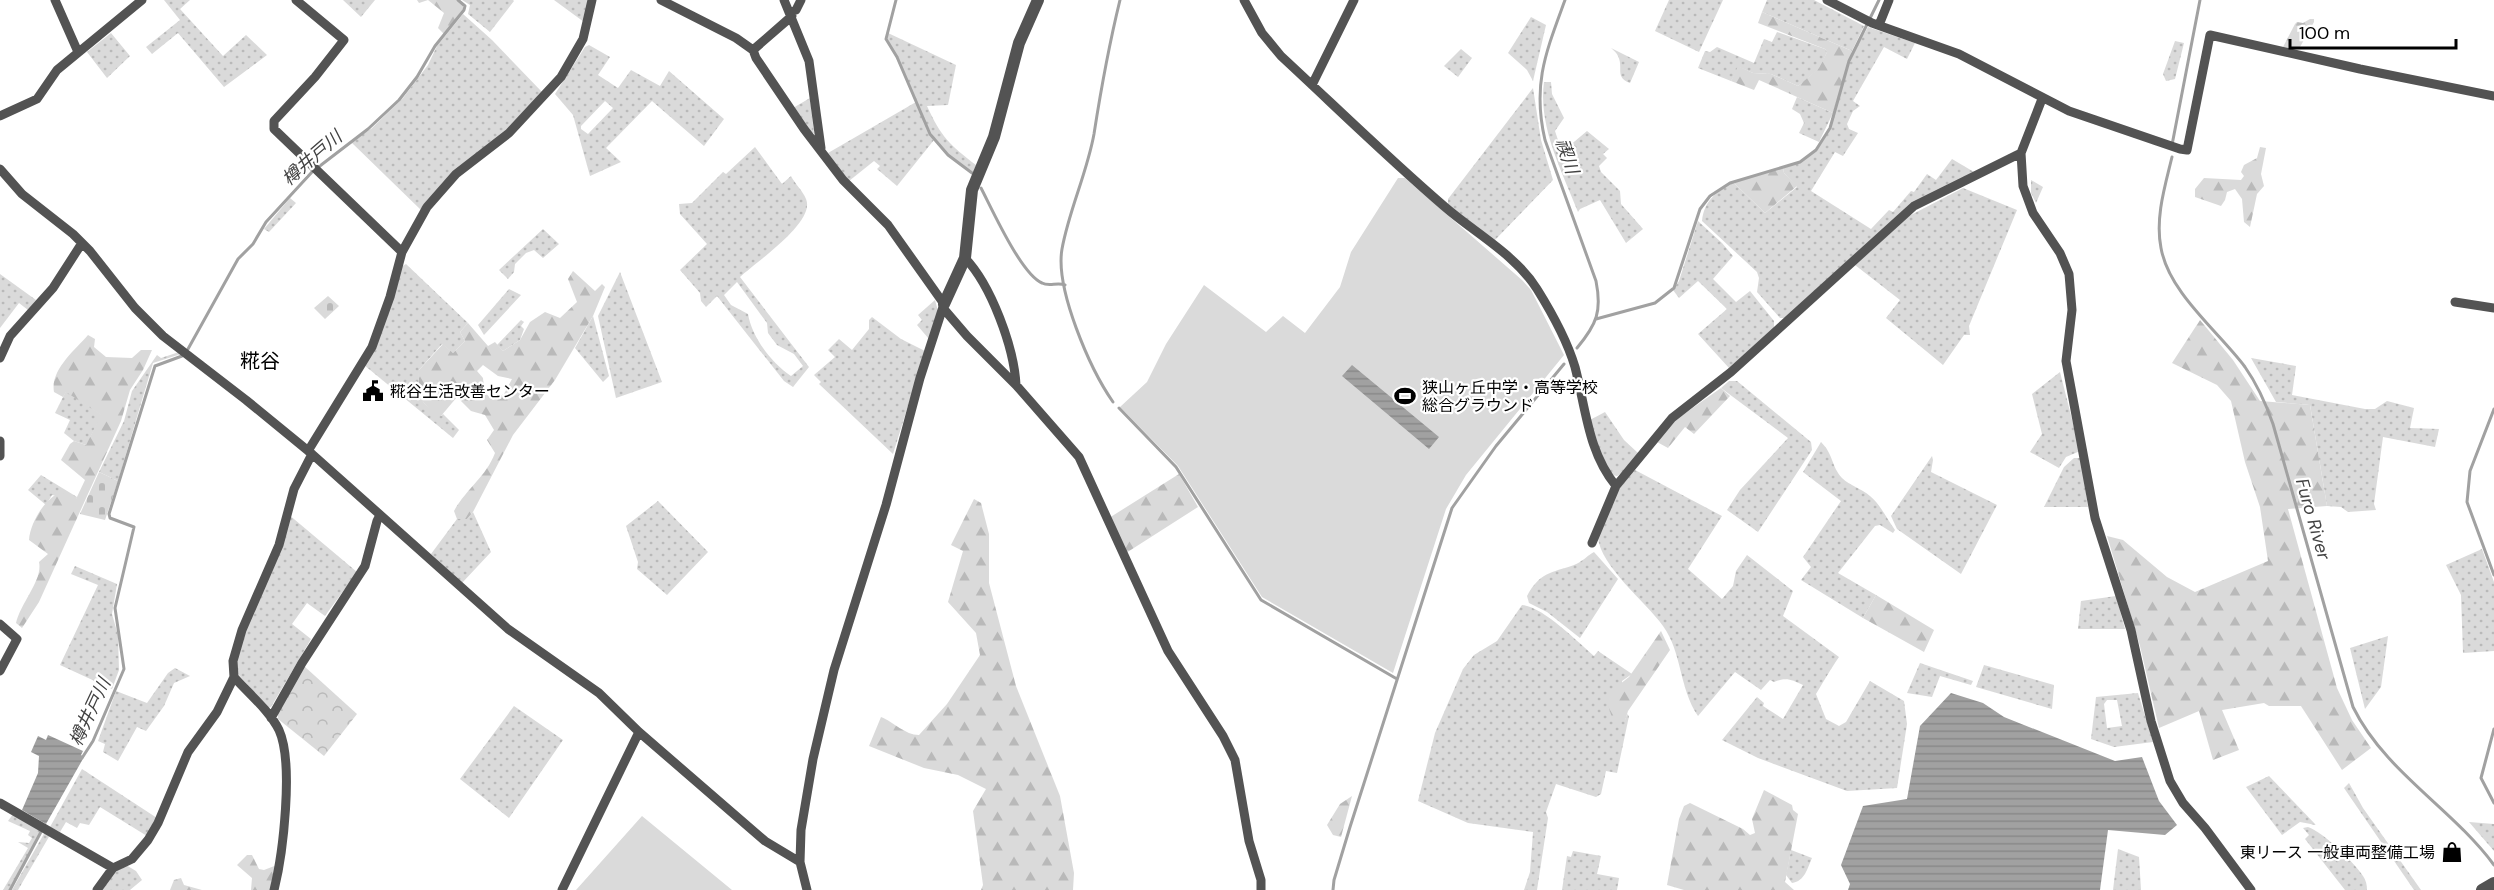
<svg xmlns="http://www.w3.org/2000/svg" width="2494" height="890" viewBox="0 0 2494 890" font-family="'DM Sans','Noto Sans JP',sans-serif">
  <defs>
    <pattern id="grass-dots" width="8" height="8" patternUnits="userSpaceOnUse" patternTransform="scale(1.5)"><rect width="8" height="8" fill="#dadada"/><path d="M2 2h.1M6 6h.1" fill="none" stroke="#b9b9b9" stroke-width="1.8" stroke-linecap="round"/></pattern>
    <pattern id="forest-firs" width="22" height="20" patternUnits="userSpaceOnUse" patternTransform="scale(1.5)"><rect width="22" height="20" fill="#dadada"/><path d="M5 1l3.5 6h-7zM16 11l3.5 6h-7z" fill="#b9b9b9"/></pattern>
    <pattern id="cemetery-stones" width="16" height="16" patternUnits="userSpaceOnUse" patternTransform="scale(1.5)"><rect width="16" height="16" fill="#dadada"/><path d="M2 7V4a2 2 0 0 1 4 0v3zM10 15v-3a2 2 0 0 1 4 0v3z" fill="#b9b9b9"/></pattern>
    <pattern id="park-crowns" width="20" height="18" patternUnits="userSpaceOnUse" patternTransform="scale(1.5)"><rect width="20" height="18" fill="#dadada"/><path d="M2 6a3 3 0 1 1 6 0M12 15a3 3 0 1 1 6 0" fill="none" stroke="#b9b9b9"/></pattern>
    <pattern id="water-rules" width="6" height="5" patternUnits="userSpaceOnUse" patternTransform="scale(1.5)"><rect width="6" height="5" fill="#a1a1a1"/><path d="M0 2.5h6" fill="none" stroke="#898989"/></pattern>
  </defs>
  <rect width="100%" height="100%" fill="#fff"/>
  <path fill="url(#grass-dots)" fill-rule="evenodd" d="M164 0H190L180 9 223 56 246 35 267 55 224 87 178 33 152 54 146 47 180 20Z
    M343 0H375L361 17Z
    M462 0H513L514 1 490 32 468 14 470 5Z
    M554 0H588L584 22Z
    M1669 0H1723L1699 52 1655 31Z
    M1767 0H1814L1864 26 1852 51 1762 12Z
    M463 14 492 40 542 92 501 136 443 182 422 211 351 142 371 129 403 98 428 65 437 46Z
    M1531 17 1546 25 1533 81 1527 70 1508 53Z
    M1868 27 1915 43 1907 59 1884 47 1853 101 1860 106 1853 111 1847 124 1849 129 1858 133 1843 156 1835 152 1811 191 1871 229 1889 210 1893 212 1911 191 1914 192 1927 174 1936 180 1952 159 1974 172 1906 208 1785 318H1780L1757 292 1759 278 1757 272 1702 221C1704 201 1716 192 1733 182L1765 213 1797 187 1784 173 1783 168C1841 151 1831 106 1851 60 1855 49 1862 38 1868 27Z
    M1777 32 1825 49 1827 52 1820 68 1798 86 1771 74 1753 73 1739 67 1731 81 1698 68 1705 51 1710 52 1717 47 1754 63 1764 39 1772 42Z
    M111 33 130 56 107 78 87 52Z
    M888 33 956 65 948 105 927 106C941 137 950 145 976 165L973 173C923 149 913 83 886 39Z
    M2175 41 2184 43 2175 79 2166 81 2163 74Z
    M589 45 610 57 598 75 618 88 631 70 660 86 669 71 724 119 704 146 652 101 606 148 621 162 590 176 573 115 555 94 585 47ZM605 101 613 108 588 134 581 129V126Z
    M1611 48 1639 62 1630 83C1614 77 1624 68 1618 56 1617 53 1614 51 1611 48Z
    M1461 49 1472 58 1458 77 1444 66Z
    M1544 82H1551L1552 94 1564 118 1555 131 1562 152 1587 131 1609 149 1603 154 1607 158 1599 166 1601 172 1620 191 1621 204 1643 229 1626 243 1600 200 1580 209 1578 212C1562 171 1538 127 1544 82Z
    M1533 88 1541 140 1553 180 1494 241 1448 204V199Z
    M1797 97 1833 113 1819 142 1799 133 1804 123 1800 114 1792 109Z
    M810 98 814 133 811 134 793 108Z
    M916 102 930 135 934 140 897 186 877 169 880 166 874 161 849 181 828 153Z
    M755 147 782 184 791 176C795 184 803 191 806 199 816 222 756 262 740 277L809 367 793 387 784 381 717 296 706 307 701 301 700 293 680 270 707 244 680 214 679 204 692 203 723 172 726 174ZM737 282 767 323 768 333 777 345 794 354 803 366 791 376C772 363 752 338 748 314L731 305 724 295Z
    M2031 180 2043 187 2036 203 2031 193Z
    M1963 188 2017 210 1969 326 1970 335H1964L1943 365 1886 318 1900 300 1855 265 1909 216Z
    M290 198 296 203 269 232 264 229Z
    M1698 221 1722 243 1733 256 1713 279 1736 302 1750 291 1774 321V328L1729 368 1698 334 1727 309 1698 281 1679 298 1673 290 1679 281Z
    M543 229 559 244 543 258 534 250 526 253 515 264 514 272 508 279 499 270Z
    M406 264 468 323 460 332 465 341 453 353 442 344 419 370C419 397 417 401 441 416L443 414 459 430 453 438 364 365 401 267Z
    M620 272 662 382 616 398 598 316Z
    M0 274 36 300 28 310 19 303 0 328Z
    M509 289 521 295 484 335 478 325Z
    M935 300 938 311 929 339 917 325 922 320 918 315Z
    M593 316 609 376 603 382 575 348Z
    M872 317 901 339 925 351 893 454 819 384 821 382 814 375 835 357 828 350 839 339 852 350 869 329V320Z
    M521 320 524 322 521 326 524 329 520 340 503 351 497 345Z
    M179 352 181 354 153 363 118 481 99 472 124 421 132 391 157 355 161 358Z
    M2251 358 2296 366 2292 395 2365 409H2375L2387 401 2414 408 2410 428 2439 429 2435 447 2383 437 2374 504 2376 510 2348 512 2341 507 2327 506 2310 405 2276 402Z
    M2060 372 2080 451 2066 457 2059 468 2030 452 2042 434 2032 394Z
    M1729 381H1737L1811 442 1812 450 1758 532 1727 510 1740 490 1788 438 1721 388Z
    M66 391 102 415 86 445 74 441 64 433 70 420 55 413Z
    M1605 412 1624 440 1638 453 1625 471 1617 476 1612 475 1600 454 1590 420Z
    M1821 442C1834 455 1831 466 1842 478 1850 486 1861 488 1870 496 1880 504 1887 519 1895 530L1893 533 1880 525 1875 526 1838 573 1876 595 1863 618 1801 580 1811 567 1803 557 1841 501 1803 472Z
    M1932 456 1933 460 1931 472 1997 505 1961 574 1897 529 1891 516Z
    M2074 458H2081L2088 507H2044L2064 467Z
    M1635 470 1722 516 1688 569 1722 599 1733 586 1736 571 1747 555 1793 591 1783 616 1839 657C1830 670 1824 681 1816 694L1826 719 1839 726 1846 722 1870 681 1904 701 1907 724 1897 788 1847 791 1758 758 1722 740 1757 697 1764 703 1763 706 1783 719 1803 685C1791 679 1786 677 1774 682L1770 680 1761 690 1735 672 1698 716C1679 688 1682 652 1663 626 1646 602 1600 566 1598 537L1617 491Z
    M41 475 77 497 76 500 52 495 46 505 28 490Z
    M658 501 708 552 667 595 637 569 638 562 626 526Z
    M473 512 491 552 462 583 431 554 457 519H467Z
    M288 514 357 572 325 616 307 603 292 624 311 639 271 707 268 708 238 674 236 667 239 649Z
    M2482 549 2494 582V651L2463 653 2461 595 2446 565Z
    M1594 552 1618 579 1580 638 1547 612 1529 603 1527 596C1540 572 1551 573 1574 565 1582 562 1587 556 1594 552Z
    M75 566 117 584 112 614 118 635 119 670 112 689 60 665 98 585 71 574Z
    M2116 596 2125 629H2078L2081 601Z
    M1522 605C1542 606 1578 642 1594 656L1598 651 1632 674 1622 681 1625 720 1627 714 1629 716 1617 773 1606 771 1601 794 1596 797 1556 784 1546 812 1548 818 1537 890H1524L1530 872 1533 832 1468 823 1418 801 1435 733 1463 669 1474 655 1497 641Z
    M2388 636 2381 687 2365 709 2350 648Z
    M1920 663 1973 681 1971 685 1940 676 1932 697 1907 693Z
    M1984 665 2054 685 2052 709 1976 687Z
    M175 668 190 676 174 683 164 706 146 731 137 727 118 761 103 752 105 744 98 741 116 691 147 703 168 673Z
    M2138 693 2153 742 2114 747 2091 739 2096 697ZM2107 700H2117L2122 726 2107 728 2104 704Z
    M514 706 563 740 509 818 460 779Z
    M82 769 157 818 147 836 100 807 89 825 80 823 77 828 66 822 60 832 50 827Z
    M2269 776 2316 825 2300 822 2282 835 2246 787Z
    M2349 783 2363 808 2421 890H2414L2344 788Z
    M13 814 42 831 9 890H3L28 848 18 842 29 843 32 838 28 835 30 831 8 821Z
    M2469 822 2494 824V851Z
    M2308 827C2323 832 2354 862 2363 876 2366 880 2367 885 2367 890H2345L2305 839 2309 835 2303 828Z
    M45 832 50 835 18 890H12Z
    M2118 849 2139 857 2141 890H2113Z
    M1791 850 1812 858C1807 869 1805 881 1792 883L1786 875Z
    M1573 851 1601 856 1597 874 1619 878 1617 890H1562L1567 856 1571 857Z
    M126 865 136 871 142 880 130 890H100L111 875Z"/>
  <path fill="url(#forest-firs)" fill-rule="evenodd" d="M417 0H457L463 5V9L444 34 438 28 444 13 428 0 419 3Z
    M1762 12 1852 51 1833 113 1759 80 1754 90 1731 81 1738 66 1753 73 1771 74 1798 86 1819 68 1827 52 1825 49 1758 23Z
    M2310 19H2314V22L2300 47 2291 51 2284 49 2283 47 2295 24 2297 22 2303 23Z
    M2260 147 2266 148 2261 174 2264 186 2257 194 2250 227 2244 222 2242 199 2235 189 2227 192 2225 200 2221 206 2195 197V189L2204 178 2241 180 2244 176 2241 172 2244 165 2257 158Z
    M1783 168 1784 173 1797 186 1765 213 1733 182Z
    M573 271 595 291 602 284 605 287 593 316 555 380 513 435 473 512 467 519H457L454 511C466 489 486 477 495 453L487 440 494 430 485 415 471 411 457 397 441 416 436 417 419 397V370L443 344 453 353 465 341 460 332 468 323 488 346 495 342 503 351 520 340 530 322 545 312 560 318 577 302 568 279ZM483 365 498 376 512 379 504 394 493 400 484 392 483 378 477 371Z
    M2200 320 2233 360 2260 401 2310 405 2327 506 2288 509 2337 688 2352 720 2371 748 2342 770 2301 706H2269L2264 703 2222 710 2239 750 2213 760 2199 711 2159 728 2140 646 2107 536 2123 540 2167 577 2195 592 2268 561 2260 507 2245 462 2231 401 2217 385 2172 363Z
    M88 335 95 339 94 347 106 357 132 358 141 350H152L143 370 130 390 121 421 39 602 22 628 16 623C21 602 43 580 39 562L48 554 29 540C30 523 45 498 61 492L76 499 85 480 61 460 70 444 74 441 86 445 101 415 66 392 63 397 54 392C50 370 75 350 88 335Z
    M1721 388 1730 396 1694 434 1685 427 1668 448 1657 442 1674 421Z
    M1179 474 1198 507 1126 553 1109 518Z
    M974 499 981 503 989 534V583L1016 686 1060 796 1074 873 1073 890H981L983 885 973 811 986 789 958 775 924 768 869 746 881 717C894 722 905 735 919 735L947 704 980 655 976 633 948 602 963 551 951 545Z
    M1876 595 1934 630 1924 652 1863 618Z
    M1661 631 1670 650 1628 711 1625 721 1612 718 1607 701 1615 688 1629 677Z
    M1764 790 1792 805 1793 810 1798 814 1785 882 1794 890H1684L1667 885 1679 819 1684 806 1690 803 1743 829 1750 835 1755 833 1752 819Z
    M1352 796 1341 837 1333 835 1327 825 1340 804Z
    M247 855H252L259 869 264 870 277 865 271 890H251L252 878 237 865Z
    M181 878 184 885 202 890H170L174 880Z"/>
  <path fill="url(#cemetery-stones)" d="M328 296 339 306 325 319 314 308Z
    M99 472 118 481 105 520 80 514Z"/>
  <path fill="url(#park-crowns)" d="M304 666 357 714 324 756 278 719V713Z"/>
  <path fill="#dadada" d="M1398 178H1405L1522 280 1531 290 1564 355 1466 475 1446 509 1393 673 1262 597 1178 466 1120 407 1147 382 1166 344 1204 285 1266 332 1283 316 1305 333 1340 287 1351 252Z
    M642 816 732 890H576Z"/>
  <path fill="url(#water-rules)" d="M1352 365 1439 437 1429 449 1342 376Z
    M1951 693 1983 703 2004 717 2115 761 2142 757 2159 801 2177 825 2165 835 2108 830 2100 890H1848L1850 884 1841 865 1863 806 1907 799 1920 726Z
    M48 735 83 751 81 755 84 757 46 824 22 810 38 773 39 756 31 752 38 736 46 740Z"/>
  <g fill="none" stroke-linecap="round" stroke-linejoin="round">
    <path stroke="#a1a1a1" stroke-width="3" d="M896 0 886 39 897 57 930 134 948 155 972 173
      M1565 0C1546 52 1532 84 1545 140L1596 281C1602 311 1597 324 1577 348
      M2172 145 2200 0
      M2172 157C2165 186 2155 218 2161 248 2169 293 2218 331 2245 367 2257 384 2266 404 2273 424L2353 707C2385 772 2452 808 2494 865
      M981 188C992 209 1021 274 1042 283 1049 287 1057 282 1065 285
      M1596 319 1655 303 1674 288 1700 209 1710 196 1730 183 1800 162 1816 150 1830 128 1849 61 1879 0
      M188 349 238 259 253 244 266 222 312 172 368 129 399 100 417 77 435 46 464 10 465 6 458 0
      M1113 402C1090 369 1055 289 1062 249 1069 210 1087 173 1094 134 1101 89 1109 45 1120 0
      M1119 408 1176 467 1261 600 1397 679
      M2494 409 2470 471 2467 502 2494 575
      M2494 729 2481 778 2494 803
      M82 758 93 741 124 669 115 608 134 527 110 518 109 514 155 366 182 356
      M10 890 42 830
      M1333 890 1334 880 1350 827 1452 508 1496 446 1564 364"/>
    <path stroke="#535353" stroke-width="9" d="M55 0 78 52
      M296 0 344 40 315 77 274 121V129L402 252
      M661 0 736 38 753 50
      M784 0 809 61 821 148
      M1244 0 1262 33 1281 56C1335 106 1389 159 1445 207 1475 233 1516 255 1537 289 1552 313 1567 340 1575 367 1586 409 1588 452 1616 486
      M1827 0 1872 23 1959 54 2069 111 2180 149 2187 150 2210 35 2360 69 2494 96
      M790 12 796 10 801 0
      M792 16 753 50 756 58 804 129 843 180 888 225 944 304 920 378 886 505 834 670 813 759 801 830 800 862 807 890
      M1879 25 1889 0
      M1312 85 1354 0
      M2042 99 2021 153 2023 186 2033 213 2060 253 2069 274 2072 310 2066 361 2095 518 2131 630 2151 721 2170 781 2183 803 2205 828 2251 890
      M0 116 37 99 57 70 142 0
      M0 169 22 194 73 234 90 251 135 308 163 336 246 400 312 454 508 629 599 693 639 732 765 841 800 862
      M965 258C991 285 1014 347 1016 385
      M2455 302 2494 308
      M943 308 967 336 1016 385 1079 457 1168 651 1223 736 1235 760 1249 841 1261 880V890
      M0 358 10 336 53 288 82 243
      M0 441V456
      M308 451 372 347 390 297 402 252 427 207 456 174 509 133 561 77 583 39 592 0
      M1592 543 1616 486 1672 418 1731 372 1914 206 2021 153
      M0 624 17 639 0 671
      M234 677C248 693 269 710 279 730 294 763 283 854 274 890
      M271 718 302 663 365 566 377 521 380 515
      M0 803 113 868
      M97 890 113 868 132 859 148 840 158 823 188 752 217 712 234 677 233 661 242 630 279 545 294 489 312 454
      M562 890 639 732"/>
    <path stroke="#535353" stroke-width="12" d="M944 304 965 258 972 190 994 137 1019 43 1038 0
      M2482 890 2494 883"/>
  </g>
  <defs>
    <symbol id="civic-bare" viewBox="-9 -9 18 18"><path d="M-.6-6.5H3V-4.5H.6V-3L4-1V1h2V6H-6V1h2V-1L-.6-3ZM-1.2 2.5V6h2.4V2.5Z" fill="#000" stroke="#fff" stroke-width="2.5" paint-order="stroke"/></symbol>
    <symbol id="stadium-bare" viewBox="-9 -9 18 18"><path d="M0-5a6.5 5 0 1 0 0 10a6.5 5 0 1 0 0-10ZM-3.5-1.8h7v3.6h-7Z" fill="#000" stroke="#fff" stroke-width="2.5" paint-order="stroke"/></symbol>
    <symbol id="shop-bare" viewBox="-9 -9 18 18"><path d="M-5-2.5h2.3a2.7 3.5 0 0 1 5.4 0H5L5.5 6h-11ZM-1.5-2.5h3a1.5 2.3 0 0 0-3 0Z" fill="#000" stroke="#fff" stroke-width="2.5" paint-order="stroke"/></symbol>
  </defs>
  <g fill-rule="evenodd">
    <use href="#civic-bare" x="358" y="376" width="30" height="30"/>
    <use href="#stadium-bare" x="1390" y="381" width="30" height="30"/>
    <use href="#shop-bare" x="2437" y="837" width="30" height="30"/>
  </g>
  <g text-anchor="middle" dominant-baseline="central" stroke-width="4.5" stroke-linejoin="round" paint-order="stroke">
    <g font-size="16" fill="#000" stroke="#fff" text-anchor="start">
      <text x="1422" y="387">狭山ヶ丘中学・高等学校<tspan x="1422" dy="18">総合グラウンド</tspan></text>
      <text x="390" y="391">糀谷生活改善センター</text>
      <text x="2435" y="852" text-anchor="end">東リース 一般車両整備工場</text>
    </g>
    <g font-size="18" font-style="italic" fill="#424242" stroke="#fff">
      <text transform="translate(1567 156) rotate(71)">禊川</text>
      <text transform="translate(312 158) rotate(-41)">樽井戸川</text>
      <text transform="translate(2313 519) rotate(74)">Furo River</text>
      <text transform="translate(90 712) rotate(-65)">樽井戸川</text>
    </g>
    <g font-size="20" fill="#000" stroke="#fff">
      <text x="260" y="361">糀谷</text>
    </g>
  </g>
  <path d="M2290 39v9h166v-9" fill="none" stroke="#000000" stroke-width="3"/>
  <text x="2299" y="39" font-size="18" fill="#000000" stroke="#ffffff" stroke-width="4.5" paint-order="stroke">100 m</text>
</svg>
